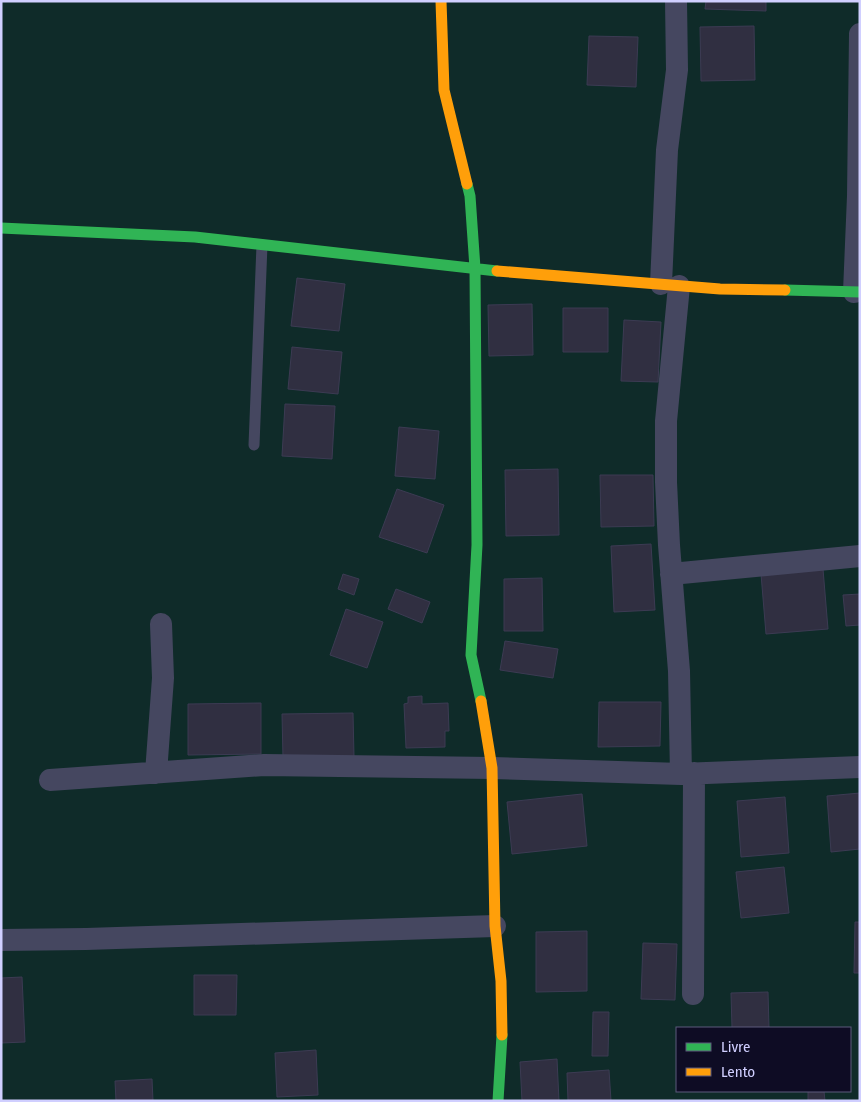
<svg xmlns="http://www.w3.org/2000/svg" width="861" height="1102" viewBox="0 0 861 1102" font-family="'Fira Sans Condensed',sans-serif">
  <rect width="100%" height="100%" fill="#12121e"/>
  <path fill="#0f2b29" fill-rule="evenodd" d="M1 1H860V1101H1ZM677 1028H850V1091H677Z"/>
  <path fill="#302f41" stroke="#3c3b53" d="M706 1H766V11L705 9Z
    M754 26 755 80 701 81 700 27Z
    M589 36 638 37 636 87 587 85Z
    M297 278 345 284 339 331 291 326Z
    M532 304 533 355 489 356 488 305Z
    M563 308H608V352H563Z
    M624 320 661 322 658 382 621 381Z
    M292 347 342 352 338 394 288 389Z
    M285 404 335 406 332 459 282 456Z
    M399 427 439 431 435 479 395 476Z
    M558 469 559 535 506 536 505 470Z
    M600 475H653L654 526 601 527Z
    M397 489 444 505 427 553 379 537Z
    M651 544 655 610 614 612 611 546Z
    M823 569 828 629 766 634 761 574Z
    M343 574 359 579 354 595 338 589Z
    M542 578 543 631H504V579Z
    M396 589 430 602 422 623 388 609Z
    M860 594V625L846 626 843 595Z
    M346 609 383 622 367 668 330 655Z
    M505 641 558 649 553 678 500 670Z
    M422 696V704L448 703 449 731H445V747L406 748 404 704 408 703V697Z
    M599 702H661L660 746 598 747Z
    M261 703V754L188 755V704Z
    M353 713 354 757 283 758 282 714Z
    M860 793V849L831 852 827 796Z
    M582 794 587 846 512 854 507 802Z
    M785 797 789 853 741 857 737 801Z
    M784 867 789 913 741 918 736 872Z
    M855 922H860V973H854Z
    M587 931V991L536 992V932Z
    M643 943 677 944 675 1000 641 999Z
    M194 975H237L236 1015H194Z
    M22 977 25 1042 1 1043V978Z
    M768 992 769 1028H732L731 993Z
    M593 1012H609L608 1056H592Z
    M316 1050 318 1095 277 1097 275 1053Z
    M557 1059 559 1101H522L520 1062Z
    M609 1070 611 1101H568L567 1073Z
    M152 1079 153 1101H116L115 1081Z
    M808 1091H824L825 1101H808Z"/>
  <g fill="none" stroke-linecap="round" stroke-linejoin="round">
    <path stroke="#454760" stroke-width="11" d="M254 445 262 245"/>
    <path stroke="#454760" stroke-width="22" d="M661 284 667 150 677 70 676 1
      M679 286 666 421V482L669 545 679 671 681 774
      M854 292 858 196 860 34
      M671 574 860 556
      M156 773 163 678 161 624
      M50 780 264 765 492 768 681 774 860 767
      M1 940 86 939 495 926
      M693 994 694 773"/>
    <path stroke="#30b455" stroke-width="11" d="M467 184 470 196 475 268 477 545 471 655 481 701
      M1 228 195 237 497 271
      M785 290 860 292
      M498 1101 502 1035"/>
    <path stroke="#ff9f0a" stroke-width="11" d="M441 1 444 90 467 184
      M497 271 720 289 785 290
      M481 701 492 768 495 926 501 981 502 1035"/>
  </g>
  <rect width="861" height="1102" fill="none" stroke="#d0cfff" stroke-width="5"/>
  <rect x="676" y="1027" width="175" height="65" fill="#0e0c24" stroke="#5c5a7c"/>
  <rect x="686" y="1043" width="25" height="8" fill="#30b455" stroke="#5c5a7c"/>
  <text x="721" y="1052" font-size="15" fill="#d0cfff">Livre</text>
  <rect x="686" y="1068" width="25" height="8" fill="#ff9f0a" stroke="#5c5a7c"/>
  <text x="721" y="1077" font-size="15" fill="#d0cfff">Lento</text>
</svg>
